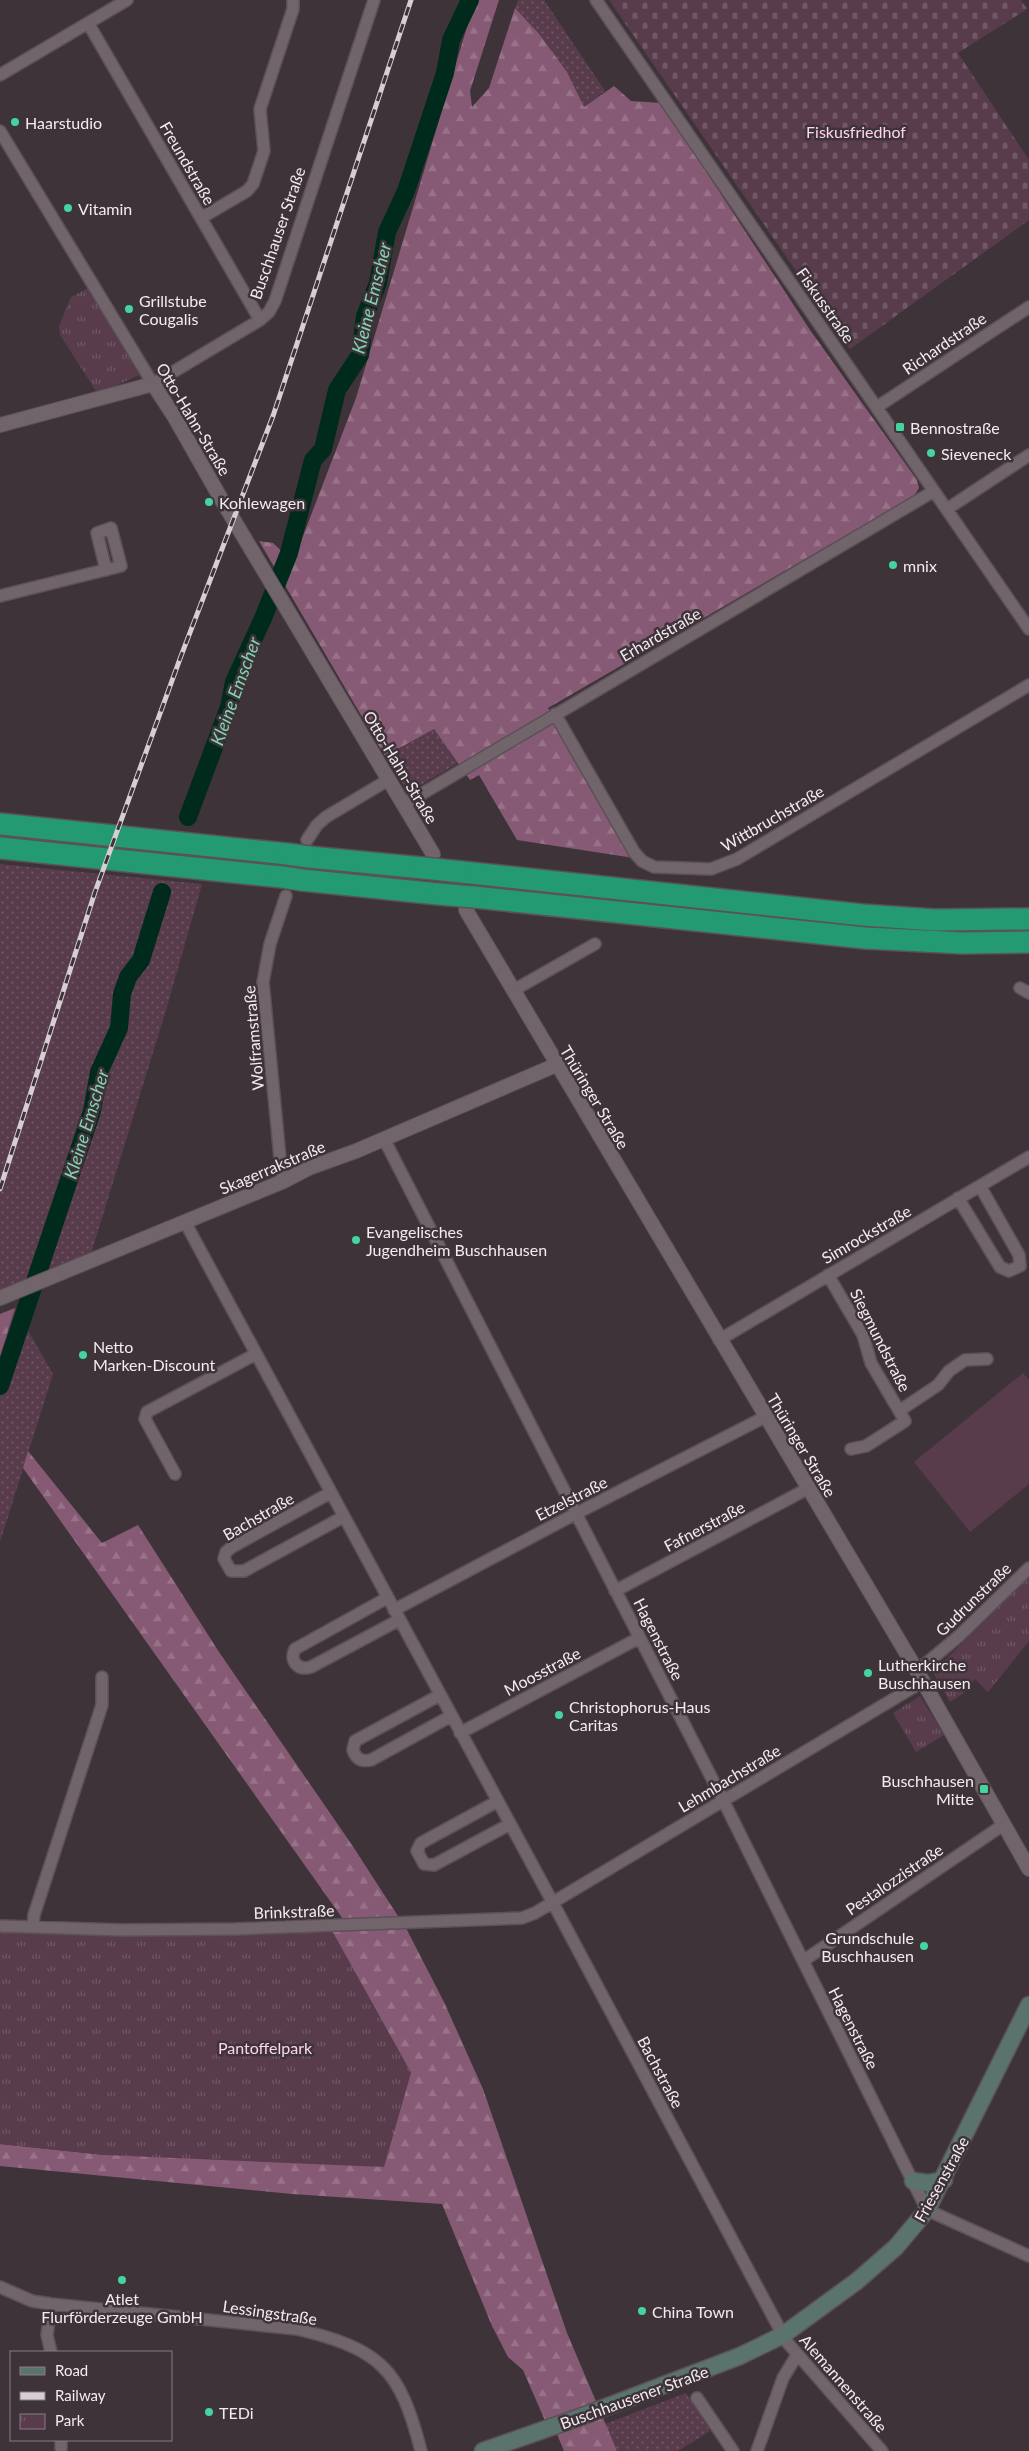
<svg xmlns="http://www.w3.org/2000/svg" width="1029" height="2451" viewBox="0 0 1029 2451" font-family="Lato,sans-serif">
  <defs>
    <pattern id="grass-dots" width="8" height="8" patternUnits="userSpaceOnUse" patternTransform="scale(1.25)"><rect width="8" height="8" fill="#583c4c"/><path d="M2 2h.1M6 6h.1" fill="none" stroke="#705866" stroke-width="1.8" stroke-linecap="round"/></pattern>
    <pattern id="forest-firs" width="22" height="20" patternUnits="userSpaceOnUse" patternTransform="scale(1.25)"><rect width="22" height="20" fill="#865a74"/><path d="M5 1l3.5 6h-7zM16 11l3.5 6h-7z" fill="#987288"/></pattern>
    <pattern id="cemetery-stones" width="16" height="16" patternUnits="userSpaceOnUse" patternTransform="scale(1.25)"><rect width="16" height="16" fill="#583c4c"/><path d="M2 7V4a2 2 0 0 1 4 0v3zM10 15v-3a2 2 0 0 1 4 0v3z" fill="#705866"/></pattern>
    <pattern id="park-tufts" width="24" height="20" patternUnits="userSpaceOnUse" patternTransform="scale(1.25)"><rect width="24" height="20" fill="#583c4c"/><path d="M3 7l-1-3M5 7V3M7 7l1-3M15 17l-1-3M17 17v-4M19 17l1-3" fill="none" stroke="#705866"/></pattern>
  </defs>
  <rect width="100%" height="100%" fill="#3f333a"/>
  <path fill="url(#grass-dots)" d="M518 0H544L605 91 584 107 567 72 539 35 515 8Z
    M434 729 458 763 414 789H406L386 756Z
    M0 864 202 884 166 1010 90 1257 0 1293Z
    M15 1308 53 1374 0 1542V1356Z
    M686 2393 710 2431 678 2451H617L605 2424Z"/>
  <path fill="url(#forest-firs)" d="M475 0H499L470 91 472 107 489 88 515 8 539 34 567 72 584 107 614 86 631 101 661 103 810 330 917 480 919 488 914 496 548 708 634 858 517 840 479 775 470 780 434 729 385 756 259 541 273 543 293 562 356 398Z
    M15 1308 0 1356V1314Z
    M28 1451 102 1543 138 1525 219 1652 352 1845 407 1930 444 2002 483 2089 567 2333 617 2451H564L552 2422 546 2423 523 2370 508 2357 492 2326 442 2204 292 2194 0 2166V2144L105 2155 411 2073 332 1931 350 1929 23 1468Z"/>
  <path fill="url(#cemetery-stones)" d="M609 0H1021L1027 9 958 53 1029 160V220L850 349Z"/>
  <path fill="url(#park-tufts)" d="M88 288 139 375 109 389 96 391 60 335 59 326 71 297Z
    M1029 1577V1641L988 1692 975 1679 963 1694 950 1702 933 1672Z
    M920 1696 944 1735 916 1752 893 1713Z
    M0 1929 121 1937 332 1931 411 2073 384 2167 105 2155 0 2144Z"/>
  <path fill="#583c4c" d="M1023 1373 1029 1380V1484L970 1532 914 1462Z"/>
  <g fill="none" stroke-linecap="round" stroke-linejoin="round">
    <path stroke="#002b1c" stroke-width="18" d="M188 817 229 707 234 682 264 616 289 553 313 460 323 449 337 390 360 355 365 316 378 283 387 232 406 191 445 73 451 40 470 0
      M0 1386 92 1111 99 1072 119 1028 122 994 128 977 141 960 162 892"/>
    <defs>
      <path id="minor" d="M596 0 1029 629
        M88 23 260 320
        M0 75 127 0
        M0 131 153 384 260 320 269 312 275 301 374 0
        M201 218 247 191 253 184 264 151 260 109 293 9V0
        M877 407 1029 307
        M947 509 1029 455
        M0 596 121 566 111 528 97 533 106 570
        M555 714 634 852 642 861 654 867 711 869 737 859 1029 685
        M403 805 934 491
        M307 840 317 825 326 817 388 780
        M1020 988 1029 993
        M514 990 595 944
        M384 1139 724 1802 927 2210 1029 2256
        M284 1181 281 1168 263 982 270 944 286 896
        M958 1198 1000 1267 1009 1271 1020 1266 1019 1255 980 1186
        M185 1222 553 1903 786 2341 882 2451
        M828 1275 863 1335 871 1363 905 1421 866 1446 851 1449
        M719 1340 1029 1157
        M899 1411 938 1385 949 1371 965 1360 987 1359
        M175 1474 145 1419 147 1412 254 1355
        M330 1493 232 1547 226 1552 224 1559 231 1571H244L343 1517
        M615 1591 807 1489
        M387 1598 295 1649C289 1661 298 1671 311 1667L399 1620
        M394 1610 577 1513 765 1417
        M917 1671 959 1636 1029 1568
        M440 1695 355 1741 353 1750C356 1759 361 1762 371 1760L451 1716
        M460 1733 639 1638
        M498 1801 421 1843 417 1851 424 1864 434 1865 510 1824
        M0 1926 122 1930 235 1929 522 1918 535 1913 922 1682
        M33 1927 34 1915 102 1705V1677
        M803 1961 1003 1825
        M0 2287 32 2301 51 2304 297 2329C380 2349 400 2368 421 2451
        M51 2352 47 2335 51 2304
        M697 2398 733 2451
        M61 2448V2440
        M757 2451 783 2378 797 2355"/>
      <path id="tertiary" d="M0 425 153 384 174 416 220 497 433 854
        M466 910 917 1671 1029 1869
        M0 1298 284 1181 309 1168 356 1151 556 1065"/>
      <path id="secondary" d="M913 2181 928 2183 944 2180
        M483 2451 580 2417 740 2356 783 2335 857 2281 896 2247 927 2210 1029 2005"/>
      <path id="motorway" d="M0 824 287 854
        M0 848 282 877
        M309 857 423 868
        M462 872 863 915 935 920 1029 919
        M302 880 438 894
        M474 897 865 938 962 943 1029 942"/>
    </defs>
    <use href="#minor" stroke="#5b5157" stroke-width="14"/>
    <use href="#tertiary" stroke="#5b5157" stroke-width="16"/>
    <use href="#secondary" stroke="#5b5157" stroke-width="19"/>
    <use href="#motorway" stroke="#5b5157" stroke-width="24"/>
    <use href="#minor" stroke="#71646b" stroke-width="11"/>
    <use href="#tertiary" stroke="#71646b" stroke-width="14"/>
    <use href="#secondary" stroke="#5a746d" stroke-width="16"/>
    <use href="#motorway" stroke="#239a72" stroke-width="21"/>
    <defs>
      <path id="rail" d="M0 1189 95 892 181 656 273 416 411 0"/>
    </defs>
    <use href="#rail" stroke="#d7ced3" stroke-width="5"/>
    <use href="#rail" stroke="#3f333a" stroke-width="3" stroke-dasharray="9" stroke-linecap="butt"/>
    <defs>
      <path id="motorway-bridge" d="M287 854 309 857
        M423 868 462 872
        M282 877 302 880
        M438 894 474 897"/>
    </defs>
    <use href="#motorway-bridge" stroke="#5b5157" stroke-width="24" stroke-linecap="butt"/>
    <use href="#motorway-bridge" stroke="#239a72" stroke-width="21"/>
  </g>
  <g fill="#43d4a0" stroke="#3f333a" stroke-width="2">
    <circle cx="15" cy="122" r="5"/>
    <circle cx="68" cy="208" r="5"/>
    <circle cx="129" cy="309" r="5"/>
    <rect x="895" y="422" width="10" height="10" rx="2.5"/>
    <circle cx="931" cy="453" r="5"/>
    <circle cx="209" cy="502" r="5"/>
    <circle cx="893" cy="565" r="5"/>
    <circle cx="356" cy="1240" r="5"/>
    <circle cx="83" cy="1355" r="5"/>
    <circle cx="868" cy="1673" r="5"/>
    <circle cx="559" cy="1715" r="5"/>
    <rect x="979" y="1784" width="10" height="10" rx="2.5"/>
    <circle cx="924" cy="1946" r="5"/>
    <circle cx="122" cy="2280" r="5"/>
    <circle cx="642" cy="2311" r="5"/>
    <circle cx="209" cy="2412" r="5"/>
  </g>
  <g text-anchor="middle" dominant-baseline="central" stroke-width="5" stroke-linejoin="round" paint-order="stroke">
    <g font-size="16" fill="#f3ebef" stroke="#3f333a" text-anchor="start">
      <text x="25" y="122">Haarstudio</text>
      <text x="78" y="208">Vitamin</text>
      <text x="139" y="300">Grillstube<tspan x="139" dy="18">Cougalis</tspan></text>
      <text x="910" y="427">Bennostraße</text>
      <text x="941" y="453">Sieveneck</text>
      <text x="219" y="502">Kohlewagen</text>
      <text x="903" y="565">mnix</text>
      <text x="366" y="1231">Evangelisches<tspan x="366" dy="18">Jugendheim Buschhausen</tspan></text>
      <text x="93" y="1346">Netto<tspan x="93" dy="18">Marken-Discount</tspan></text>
      <text x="878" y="1664">Lutherkirche<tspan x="878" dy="18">Buschhausen</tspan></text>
      <text x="569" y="1706">Christophorus-Haus<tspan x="569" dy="18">Caritas</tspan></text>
      <text x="974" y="1780" text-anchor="end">Buschhausen<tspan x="974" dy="18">Mitte</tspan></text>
      <text x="914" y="1937" text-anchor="end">Grundschule<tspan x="914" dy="18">Buschhausen</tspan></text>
      <text x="122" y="2298" text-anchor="middle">Atlet<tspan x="122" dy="18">Flurförderzeuge GmbH</tspan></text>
      <text x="652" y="2311">China Town</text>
      <text x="219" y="2412">TEDi</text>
    </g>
    <g font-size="16" fill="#ffd3ec" stroke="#3f333a">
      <text x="856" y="131">Fiskusfriedhof</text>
      <text x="265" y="2047">Pantoffelpark</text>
    </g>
    <g font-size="16" fill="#f3ebef" stroke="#3f333a">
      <text transform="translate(188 163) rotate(60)">Freundstraße</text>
      <text transform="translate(277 233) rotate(-71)">Buschhauser Straße</text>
      <text transform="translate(826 305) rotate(55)">Fiskusstraße</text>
      <text transform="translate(944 343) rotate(-34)">Richardstraße</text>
      <text transform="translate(194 419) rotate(59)">Otto-Hahn-Straße</text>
      <text transform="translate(660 634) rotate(-30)">Erhardstraße</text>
      <text transform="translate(401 767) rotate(59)">Otto-Hahn-Straße</text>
      <text transform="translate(772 818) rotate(-30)">Wittbruchstraße</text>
      <text transform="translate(253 1038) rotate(-95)">Wolframstraße</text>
      <text transform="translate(595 1097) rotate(59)">Thüringer Straße</text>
      <text transform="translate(272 1167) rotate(-23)">Skagerrakstraße</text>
      <text transform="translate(866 1234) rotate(-30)">Simrockstraße</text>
      <text transform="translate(881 1340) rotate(63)">Siegmundstraße</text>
      <text transform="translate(802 1445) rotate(59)">Thüringer Straße</text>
      <text transform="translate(571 1498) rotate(-27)">Etzelstraße</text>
      <text transform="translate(258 1516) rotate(-30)">Bachstraße</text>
      <text transform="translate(704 1526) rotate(-28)">Fafnerstraße</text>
      <text transform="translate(973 1599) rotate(-44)">Gudrunstraße</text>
      <text transform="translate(659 1639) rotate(63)">Hagenstraße</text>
      <text transform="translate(542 1671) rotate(-28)">Moosstraße</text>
      <text transform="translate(729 1778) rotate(-31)">Lehmbachstraße</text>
      <text transform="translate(894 1879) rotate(-34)">Pestalozzistraße</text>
      <text transform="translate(294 1911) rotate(-2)">Brinkstraße</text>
      <text transform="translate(854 2028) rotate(63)">Hagenstraße</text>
      <text transform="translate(661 2072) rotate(62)">Bachstraße</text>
      <text transform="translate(941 2179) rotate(-61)">Friesenstraße</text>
      <text transform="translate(270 2312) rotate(8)">Lessingstraße</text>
      <text transform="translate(844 2383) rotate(49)">Alemannenstraße</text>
      <text transform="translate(634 2397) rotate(-20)">Buschhausener Straße</text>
    </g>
    <g font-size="18" font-style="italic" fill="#80d5b0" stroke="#3f333a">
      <text transform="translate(371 298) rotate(-76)">Kleine Emscher</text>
      <text transform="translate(235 691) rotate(-70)">Kleine Emscher</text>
      <text transform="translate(86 1124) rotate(-73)">Kleine Emscher</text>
    </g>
  </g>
  <rect x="10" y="2351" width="162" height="90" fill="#3f333a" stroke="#877d82"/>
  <rect x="20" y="2367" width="25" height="8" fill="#5a746d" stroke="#877d82"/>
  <text x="55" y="2376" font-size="15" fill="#f3ebef">Road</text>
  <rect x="20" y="2392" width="25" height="8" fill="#d7ced3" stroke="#877d82"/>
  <text x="55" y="2401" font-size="15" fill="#f3ebef">Railway</text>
  <rect x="20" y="2414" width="25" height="15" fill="url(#park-tufts)" stroke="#877d82"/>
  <text x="55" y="2426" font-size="15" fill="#f3ebef">Park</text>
</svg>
